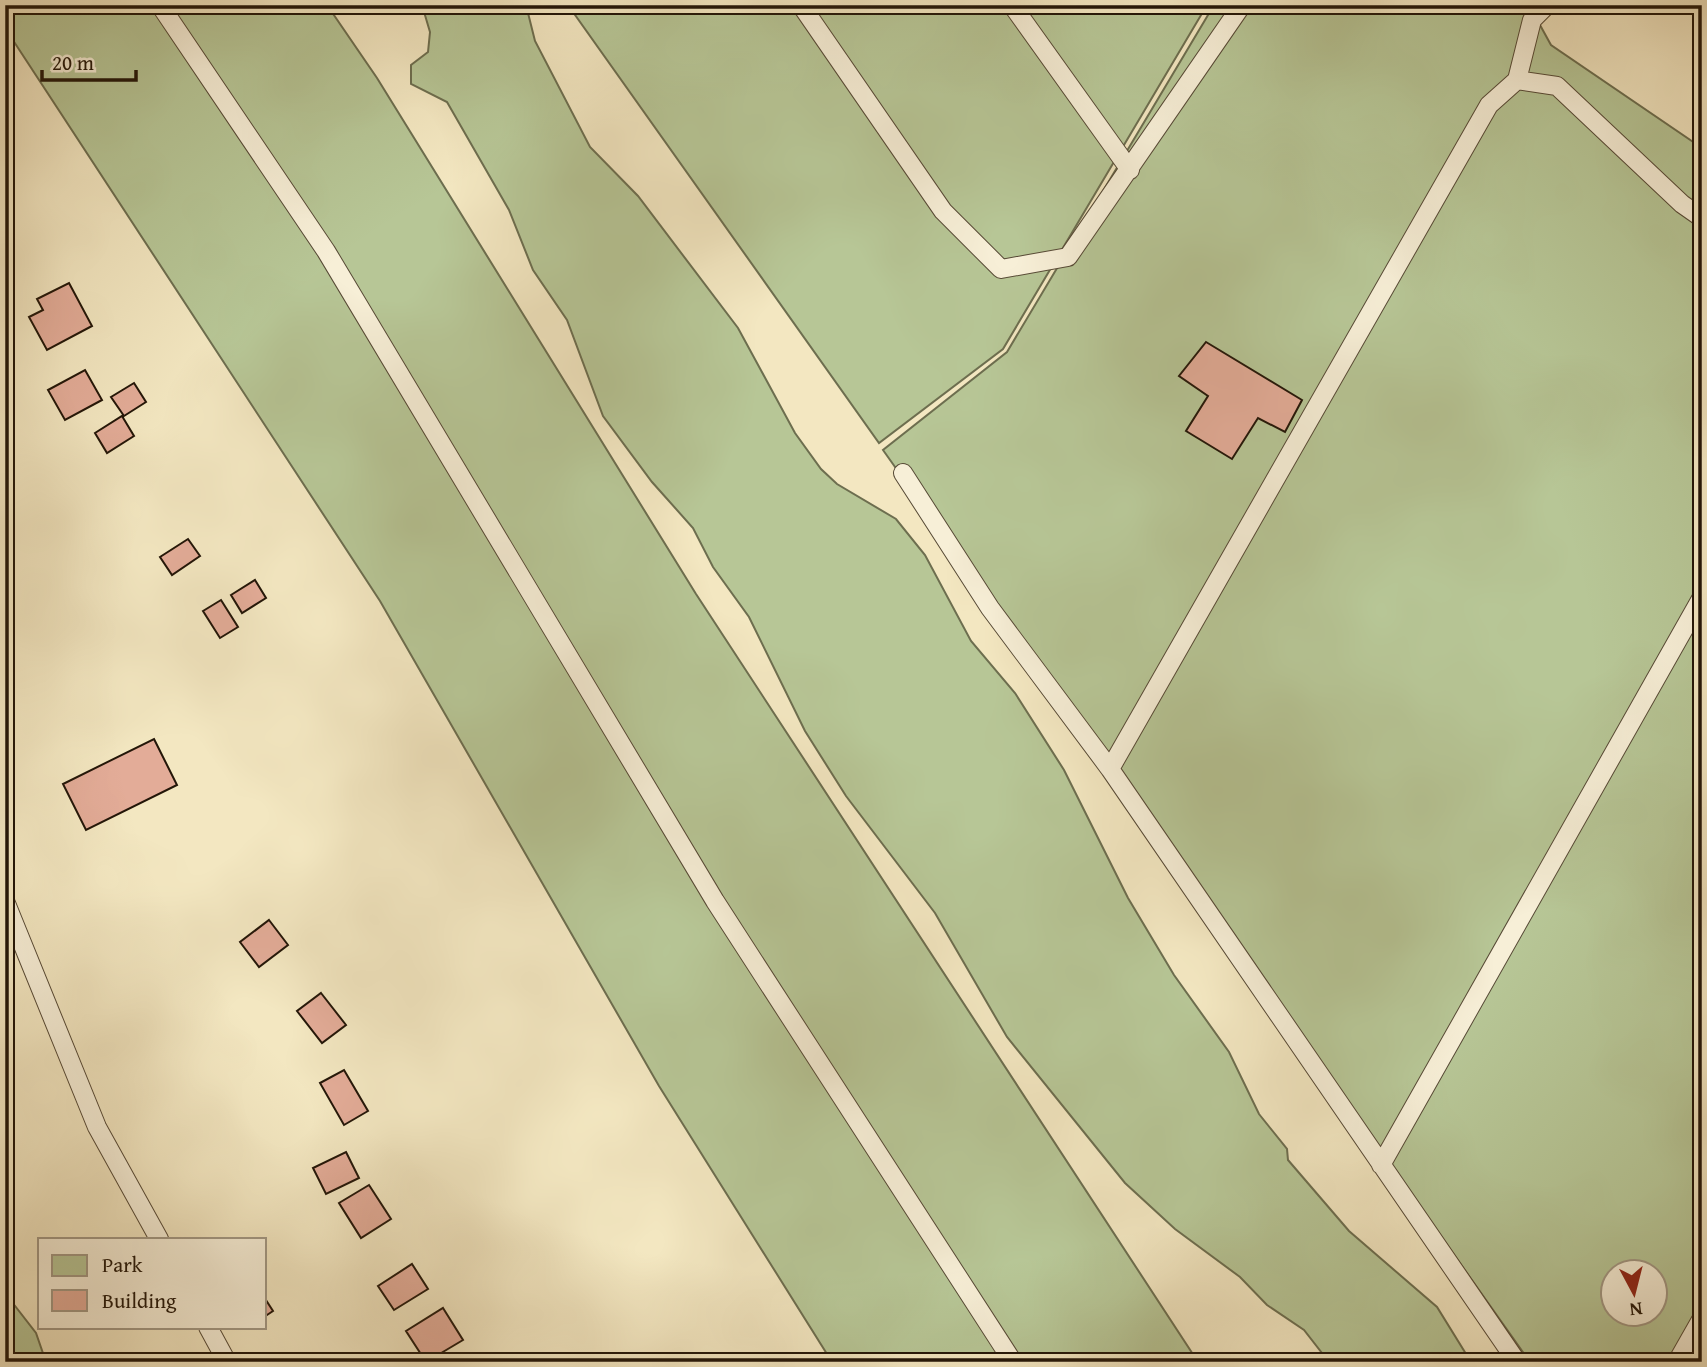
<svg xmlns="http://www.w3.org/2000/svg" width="1707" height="1367" viewBox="0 0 1707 1367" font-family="'Gentium Book Plus',serif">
  <rect width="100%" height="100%" fill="#f3e7c1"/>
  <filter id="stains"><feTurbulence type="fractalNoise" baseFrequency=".00286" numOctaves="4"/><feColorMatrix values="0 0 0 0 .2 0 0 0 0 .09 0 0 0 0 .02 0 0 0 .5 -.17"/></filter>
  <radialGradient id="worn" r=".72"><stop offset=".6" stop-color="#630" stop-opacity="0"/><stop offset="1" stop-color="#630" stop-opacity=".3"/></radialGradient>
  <path fill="#b7c696" stroke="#6d6e4f" stroke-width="2" fill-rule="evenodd" d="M5 5H327L377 78 696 594 1198 1362H832L659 1086 380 601 5 28Z
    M422 5H526L535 41 590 147 638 196 738 328 795 433 821 469 837 484 896 519 925 555 971 641 1015 693 1064 770 1128 898 1174 975 1229 1052 1259 1114 1287 1149 1288 1160 1349 1231 1437 1307 1471 1362H1329L1304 1330 1267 1305 1240 1277 1175 1229 1125 1183 1007 1037 935 913 846 796 805 731 749 617 713 567 693 528 652 482 603 416 567 320 533 270 509 210 447 102 411 84V65L428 52 430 32Z
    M568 5H1207L1003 349 879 443Z
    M1214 5H1529L1551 45 1702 148V1362H1530L883 450 1007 352ZM1612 1272H1654V1314H1612Z
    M5 1293 36 1333 46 1362H5Z"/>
  <path fill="#e3ac98" stroke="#231608" stroke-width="2" d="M69 283 92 326 47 350 29 317 43 310 37 299Z
    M1206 342 1302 400 1285 432 1258 418 1232 459 1186 431 1208 396 1179 376Z
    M85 370 102 400 65 420 48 390Z
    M134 383 146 402 124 416 111 397Z
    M122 416 134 436 107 453 95 433Z
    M188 539 200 556 172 575 160 557Z
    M255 580 266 598 242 613 231 595Z
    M221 600 238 627 220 638 203 611Z
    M154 739 177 785 86 830 63 784Z
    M269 920 288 945 259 967 240 942Z
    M321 993 346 1025 322 1043 297 1011Z
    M344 1070 368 1111 344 1125 320 1083Z
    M346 1152 359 1178 326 1194 313 1168Z
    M369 1185 391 1219 361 1238 339 1203Z
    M412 1264 428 1289 394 1310 378 1286Z
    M264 1297 273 1311 264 1317Z
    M443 1308 463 1340 426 1362 406 1331Z"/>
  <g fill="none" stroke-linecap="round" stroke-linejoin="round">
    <defs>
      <path id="service" d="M160 5 326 251 715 901 1013 1362
        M801 5 943 211 1001 269 1068 257 1242 5
        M1012 5 1130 170
        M1517 80 1532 20 1547 5
        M903 473 990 608 1110 769 1517 1362
        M1110 769 1489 105 1517 80 1557 86 1682 204 1702 218
        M5 901 97 1127 159 1239
        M1381 1165 1702 597
        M208 1327 227 1362
        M1677 1362 1702 1318"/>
    </defs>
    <use href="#service" stroke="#574a36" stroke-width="20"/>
    <use href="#service" stroke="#f7efd7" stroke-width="18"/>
  </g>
  <rect width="1707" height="1367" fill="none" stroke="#f3e7c1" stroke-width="28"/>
  <rect x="7" y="7" width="1693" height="1353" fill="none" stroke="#231608" stroke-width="3.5"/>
  <rect x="14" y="14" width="1679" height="1339" fill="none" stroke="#231608" stroke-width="2"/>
  <rect x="38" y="1238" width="228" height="91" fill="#f7efd7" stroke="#a29884" stroke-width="2"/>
  <rect x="52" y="1255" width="35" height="21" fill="#b7c696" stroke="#a29884" stroke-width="2"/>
  <text x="102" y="1272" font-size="21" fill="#231608">Park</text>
  <rect x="52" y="1290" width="35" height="21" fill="#e3ac98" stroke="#a29884" stroke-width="2"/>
  <text x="102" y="1308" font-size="21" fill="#231608">Building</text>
  <g transform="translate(1634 1293) rotate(173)"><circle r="33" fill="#f7efd7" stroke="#a29884" stroke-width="2"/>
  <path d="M0-5L12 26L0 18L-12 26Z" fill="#8f2418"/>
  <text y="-10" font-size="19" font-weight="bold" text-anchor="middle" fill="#231608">N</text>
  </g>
  <path d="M42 70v10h94v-10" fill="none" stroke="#231608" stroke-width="3.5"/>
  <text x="52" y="70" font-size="21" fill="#231608" stroke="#f7efd7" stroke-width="5" paint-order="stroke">20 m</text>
  <rect width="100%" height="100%" filter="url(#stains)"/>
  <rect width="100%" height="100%" fill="url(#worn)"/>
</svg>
